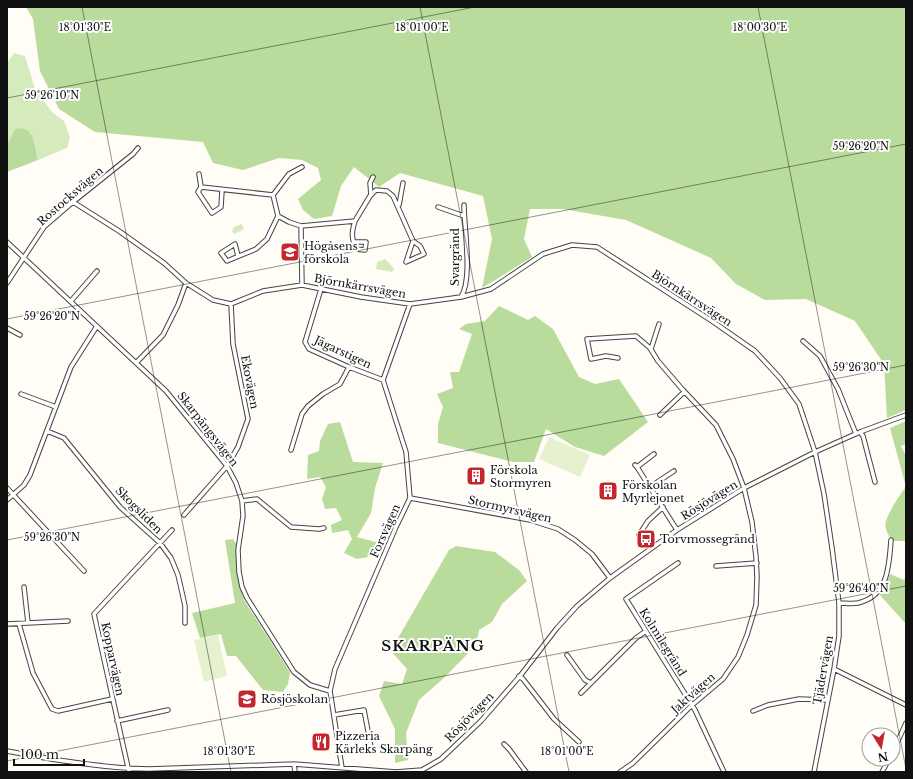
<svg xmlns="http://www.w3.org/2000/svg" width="913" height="779" viewBox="0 0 913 779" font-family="'Libre Baskerville',serif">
  <rect width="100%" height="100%" fill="#fffdf5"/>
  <path fill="#d5ebbd" d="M14 53 25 56 35 89 52 112 64 121 70 137 67 148 38 160C35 145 36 126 15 129L8 143 7 150V63Z
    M242 224 244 229 234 234 232 231 234 227Z
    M385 259 393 267 394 270 392 272 376 269 377 262Z"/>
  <path fill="#b9dc9c" d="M26 7H906V410L887 418 884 364 855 321 806 299 765 300 736 284 711 258 626 220 563 209H530L524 239 532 257 482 288 492 239 483 196 400 173 379 187 354 167 341 186 332 216 314 219 303 210 298 199 321 180 318 168 302 160 279 158 243 170 213 163 203 142 95 132 59 109 40 71 33 19Z
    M21 128C36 130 35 148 38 160L7 172 8 143 15 129Z
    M499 306 528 320 535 316 553 329 579 377 595 384 619 379 648 422 604 456 575 447 546 429 534 462H513L438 443V424L443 407 437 394 453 388 450 372H459L472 334 459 329 466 324 485 321Z
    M906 421V444L901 446 906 456V487L890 428Z
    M340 422 353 462 383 463 375 488 371 513 357 537 379 543 373 556 357 559 344 553 352 539 348 530 332 533 331 525 342 520 336 508 325 509 322 499 326 487 320 477 307 479 308 455 319 451 320 441 328 424Z
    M906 487V541H893C888 536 884 528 886 521 888 513 900 494 906 487Z
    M233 539 237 545 236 555 238 578 244 600 290 672 288 684 283 692 263 690 236 656H227L221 634 200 638 192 613 235 603 225 540Z
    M456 546 495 552 519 570 527 581 502 604 492 622 479 630 476 645 445 677 419 700 406 733 408 760 395 763V729L379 696 384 681 402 684 407 669 390 650 394 645 449 550Z
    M890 574 904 580 906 577V624L879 594 884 589Z"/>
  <path fill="#e6f2cf" d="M549 437 590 455 580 477 539 459Z
    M218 635 227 676 204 682 194 640Z"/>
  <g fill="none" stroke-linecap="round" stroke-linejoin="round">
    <defs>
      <path id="street" d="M302 167 289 174 273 195 278 216 289 222 301 226 355 221 370 196 376 190 387 191 393 196 413 241 406 262 424 254 420 246 413 241
        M199 174 201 187
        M222 190 221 207 212 213 198 192 201 187 273 195
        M371 195 370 183 373 177
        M73 202 119 231 164 263 186 283 213 300 231 304 263 291 302 285 361 297 410 304 461 297 491 289 543 254 572 245 597 247 712 321 755 351 780 378 799 404 815 452 824 494 832 548 839 603V636L834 669 814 772
        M399 205 403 183
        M438 207 464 216
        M301 226 302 285
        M7 242 166 391 227 466 236 483 242 501 243 516 238 550 239 572 242 587 247 598 294 672 310 685 330 691
        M354 242H366L365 250 355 249C352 236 351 234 355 221
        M238 256 235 244 221 253 227 261 256 249 267 239 278 216
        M7 283 44 227 73 202 133 154 138 148
        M321 289 305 342 309 349 349 367 383 380
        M461 297C473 279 464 228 464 205
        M71 301 97 271
        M7 328 20 335
        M803 341 820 356 838 389 856 434
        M651 349 659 324
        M618 358 606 356 591 359 587 339 636 336 650 348 658 361 682 389 716 425 733 459 744 488 752 522 756 557 757 577 756 605 747 635 738 657 723 679 691 706 633 763 620 772
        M136 363 163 335 178 305 186 283
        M21 394 56 407
        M660 415 684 392
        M47 431 64 438 120 507 160 543 171 558 178 575 181 588 185 606V623
        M860 432 863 436 875 482
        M291 450 302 414 308 406 323 394 340 384 349 367
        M635 465 637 467 677 530
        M637 467 654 454
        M650 487 674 471
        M7 488 84 571
        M410 498 530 520 558 529 575 540 592 554 610 578
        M7 500 24 485 30 475 71 367 97 326
        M242 501 257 499 291 527 319 529 324 528
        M184 515 227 466 238 447 248 419 233 344 231 304
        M642 539 639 535 648 521 663 507
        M678 563 626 599 695 710 724 772
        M716 566 757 563
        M24 587 28 623
        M839 603C845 603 852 604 858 603 889 596 889 565 891 540
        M7 624 68 621
        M19 624 33 673 52 709 58 711 112 699
        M567 655 585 680 591 683 636 638 646 631
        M834 669 906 705
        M519 676 523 679 554 719 579 742
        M581 693 591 683
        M753 711 768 705 799 699 827 700
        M334 715 364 710 371 747
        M117 721 168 710
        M504 744 509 749 526 772
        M7 751C53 760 102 768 149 769L294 764 396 772 422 770 441 759 481 721 520 676 557 628 577 606 610 578 677 530 744 488 815 452 860 432 906 415
        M893 752 906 723
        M294 764 295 772
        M342 768 330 691 335 669 396 527 410 498 406 452 383 380 410 304
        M129 772 94 614 172 530
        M882 772 889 759"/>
    </defs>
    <use href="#street" stroke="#444" stroke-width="5.5"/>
    <use href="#street" stroke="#fff" stroke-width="3.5"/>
  </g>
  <path fill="none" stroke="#111" stroke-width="1" stroke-opacity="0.45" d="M82 7 231 772M420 7 569 772M758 7 906 769M7 98 475 7M7 319 906 144M7 540 906 365M7 761 906 586"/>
  <defs>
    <symbol id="school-square" viewBox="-11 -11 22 22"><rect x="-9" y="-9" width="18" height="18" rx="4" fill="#c4262e" stroke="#fff"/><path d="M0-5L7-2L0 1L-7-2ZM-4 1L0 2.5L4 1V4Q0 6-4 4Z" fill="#fff"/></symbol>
    <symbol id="building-square" viewBox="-11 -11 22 22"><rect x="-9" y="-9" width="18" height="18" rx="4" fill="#c4262e" stroke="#fff"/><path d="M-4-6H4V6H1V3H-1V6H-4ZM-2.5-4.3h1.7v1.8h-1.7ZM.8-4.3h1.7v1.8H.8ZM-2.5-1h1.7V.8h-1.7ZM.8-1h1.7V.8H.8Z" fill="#fff"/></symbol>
    <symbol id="bus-square" viewBox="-11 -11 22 22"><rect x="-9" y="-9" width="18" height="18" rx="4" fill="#c4262e" stroke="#fff"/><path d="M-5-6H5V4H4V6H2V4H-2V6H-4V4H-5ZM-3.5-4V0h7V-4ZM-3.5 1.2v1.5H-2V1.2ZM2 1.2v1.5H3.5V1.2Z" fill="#fff"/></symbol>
    <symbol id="restaurant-square" viewBox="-11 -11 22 22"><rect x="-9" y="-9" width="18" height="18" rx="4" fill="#c4262e" stroke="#fff"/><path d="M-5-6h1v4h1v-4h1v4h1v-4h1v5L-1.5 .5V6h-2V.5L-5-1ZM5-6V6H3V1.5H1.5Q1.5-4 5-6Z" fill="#fff"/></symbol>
  </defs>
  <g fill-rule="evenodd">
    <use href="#school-square" x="279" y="241" width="22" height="22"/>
    <use href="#building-square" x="465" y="465" width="22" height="22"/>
    <use href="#building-square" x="597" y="480" width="22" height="22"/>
    <use href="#bus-square" x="635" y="528" width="22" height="22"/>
    <use href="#school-square" x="236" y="688" width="22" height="22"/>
    <use href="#restaurant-square" x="310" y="731" width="22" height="22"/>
  </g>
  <g text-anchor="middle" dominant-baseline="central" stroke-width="4" stroke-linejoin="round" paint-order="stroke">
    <g font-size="11" fill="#111" stroke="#fff">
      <text transform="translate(70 196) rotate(-41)">Rostocksvägen</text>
      <text transform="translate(455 257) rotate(-90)">Svargränd</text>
      <text transform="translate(360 286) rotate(10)">Björnkärrsvägen</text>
      <text transform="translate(692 298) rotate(33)">Björnkärrsvägen</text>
      <text transform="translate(343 352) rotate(25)">Jägarstigen</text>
      <text transform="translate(250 382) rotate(79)">Ekovägen</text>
      <text transform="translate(208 429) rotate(52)">Skarpängsvägen</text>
      <text transform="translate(709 500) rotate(-32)">Rösjövägen</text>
      <text transform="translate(510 509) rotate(13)">Stormyrsvägen</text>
      <text transform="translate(139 510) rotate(45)">Skogsliden</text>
      <text transform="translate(385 531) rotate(-66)">Forsvägen</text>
      <text transform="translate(663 642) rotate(58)">Kolmilegränd</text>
      <text transform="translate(113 659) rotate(78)">Kopparvägen</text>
      <text transform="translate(823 670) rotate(-80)">Tjädervägen</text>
      <text transform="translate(693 693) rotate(-42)">Jaktvägen</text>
      <text transform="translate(469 717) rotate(-46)">Rösjövägen</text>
    </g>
    <g font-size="11" fill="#111" stroke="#fff" text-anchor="start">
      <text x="304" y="246">Högåsens<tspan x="304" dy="13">förskola</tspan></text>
      <text x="490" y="470">Förskola<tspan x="490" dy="13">Stormyren</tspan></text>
      <text x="622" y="485">Förskolan<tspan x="622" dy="13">Myrlejonet</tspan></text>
      <text x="660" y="539">Torvmossegränd</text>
      <text x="261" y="699">Rösjöskolan</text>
      <text x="335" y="736">Pizzeria<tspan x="335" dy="13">Kärleks Skarpäng</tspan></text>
    </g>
    <g font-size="15" font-weight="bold" letter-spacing="1" fill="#111" stroke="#fff">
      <text x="433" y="645">SKARPÄNG</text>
    </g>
  </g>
  <g font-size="10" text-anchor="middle" fill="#111" stroke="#fff" stroke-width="4" stroke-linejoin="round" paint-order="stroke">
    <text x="85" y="31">18°01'30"E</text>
    <text x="422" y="31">18°01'00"E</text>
    <text x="760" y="31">18°00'30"E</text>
    <text x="52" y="99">59°26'10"N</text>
    <text x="861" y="150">59°26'20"N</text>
    <text x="52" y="320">59°26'20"N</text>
    <text x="861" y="371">59°26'30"N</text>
    <text x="52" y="541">59°26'30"N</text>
    <text x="861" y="592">59°26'40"N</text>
    <text x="229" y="755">18°01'30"E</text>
    <text x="567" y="755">18°01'00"E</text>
  </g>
  <rect width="913" height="779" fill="none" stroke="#111111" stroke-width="16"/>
  <g transform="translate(881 747) rotate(169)"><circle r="19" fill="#ffffff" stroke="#a0a0a0"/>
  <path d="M0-3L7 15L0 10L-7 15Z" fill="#c4262e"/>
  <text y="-6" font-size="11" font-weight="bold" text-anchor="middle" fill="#111111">N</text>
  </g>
  <path d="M14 759v6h70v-6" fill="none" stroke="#111111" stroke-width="2"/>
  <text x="20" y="759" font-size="12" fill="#111111" stroke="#ffffff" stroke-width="3" paint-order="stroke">100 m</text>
</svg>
